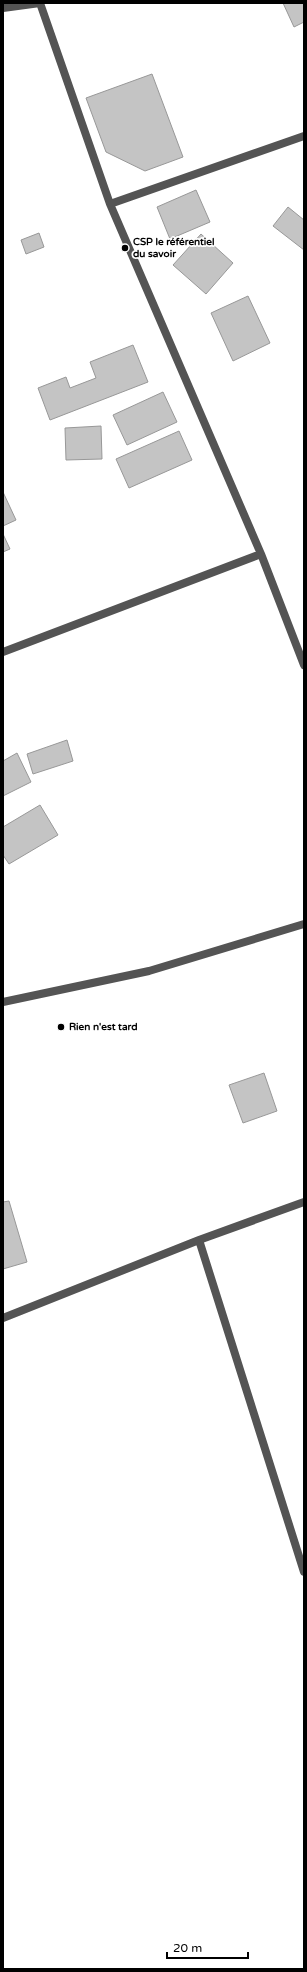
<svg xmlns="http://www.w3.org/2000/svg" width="307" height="1972" viewBox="0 0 307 1972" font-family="'Varela Round',sans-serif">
  <rect width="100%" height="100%" fill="#fff"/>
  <path fill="#c4c4c4" stroke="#989898" d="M283 3H304V22L294 27Z
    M152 74 183 157 145 171 106 152 86 98Z
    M196 190 210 222 170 239 157 207Z
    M288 207 304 220V250L273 226Z
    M39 233 44 247 26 254 21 240Z
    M201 234 233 263 206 294 173 265Z
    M248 296 270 343 233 361 211 313Z
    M133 345 148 382 50 420 38 388 66 377 70 388 96 378 90 362Z
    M163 392 177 422 127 445 113 415Z
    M101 426 102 459 66 460 65 428Z
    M179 431 192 460 129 488 116 459Z
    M3 492 16 520 3 526Z
    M3 534 10 549 3 552Z
    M67 740 73 761 33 774 27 754Z
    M17 753 31 782 3 796V761Z
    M40 805 58 835 9 864 3 855V827Z
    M264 1073 277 1111 243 1123 229 1085Z
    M9 1201 27 1262 3 1269V1202Z"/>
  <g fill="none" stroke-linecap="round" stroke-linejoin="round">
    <path stroke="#545454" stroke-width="8" d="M40 3 110 204 261 554 304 665
      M3 8 40 3
      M110 204 304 136
      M3 652 261 554
      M3 1002 149 971 304 924
      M199 1240 304 1572
      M3 1318 199 1240 304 1202"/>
  </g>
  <g fill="#000" stroke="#fff" stroke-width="1.5">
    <circle cx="125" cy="248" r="4"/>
    <circle cx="61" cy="1027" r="4"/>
  </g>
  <g text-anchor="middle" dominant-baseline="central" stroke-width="3.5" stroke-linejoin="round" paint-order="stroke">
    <g font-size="10" font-weight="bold" fill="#000" stroke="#fff" text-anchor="start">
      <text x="133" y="242">CSP le référentiel<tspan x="133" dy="12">du savoir</tspan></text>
      <text x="69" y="1027">Rien n'est tard</text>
    </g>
  </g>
  <rect width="307" height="1972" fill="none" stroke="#000000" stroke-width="8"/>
  <path d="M167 1952v6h81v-6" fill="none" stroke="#000000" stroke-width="2"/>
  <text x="173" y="1952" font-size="12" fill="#000000" stroke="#ffffff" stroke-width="3" paint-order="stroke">20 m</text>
</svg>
